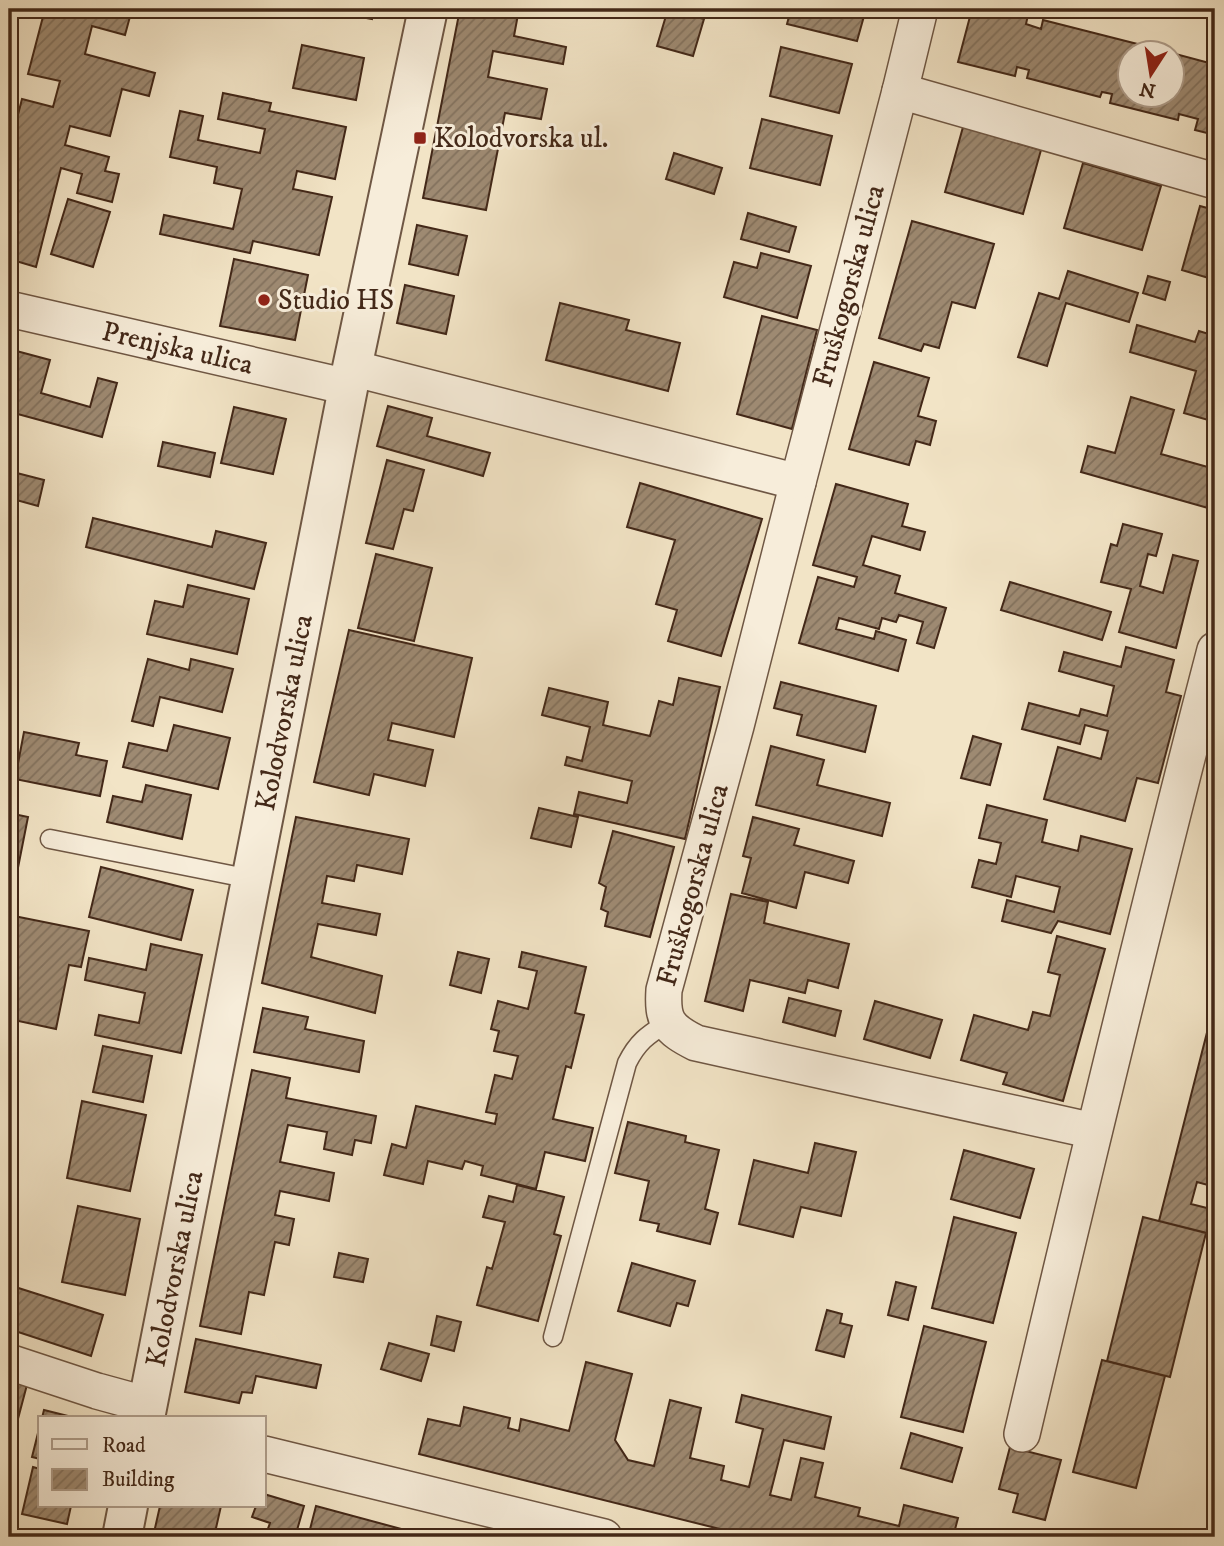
<svg xmlns="http://www.w3.org/2000/svg" width="1224" height="1546" viewBox="0 0 1224 1546" font-family="'IM FELL DW Pica',serif">
  <defs>
    <pattern id="building-hatch" width="6" height="6" patternUnits="userSpaceOnUse" patternTransform="scale(1.75)"><rect width="6" height="6" fill="#9e8a72"/><path d="M-1 1l2-2M0 6l6-6M5 7l2-2" fill="none" stroke="#82715d"/></pattern>
  </defs>
  <rect width="100%" height="100%" fill="#f2e4c6"/>
  <filter id="stains"><feTurbulence type="fractalNoise" baseFrequency=".00286" numOctaves="4"/><feColorMatrix values="0 0 0 0 .2 0 0 0 0 .09 0 0 0 0 .02 0 0 0 .5 -.17"/></filter>
  <radialGradient id="worn" r=".72"><stop offset=".6" stop-color="#630" stop-opacity="0"/><stop offset="1" stop-color="#630" stop-opacity=".3"/></radialGradient>
  <path fill="url(#building-hatch)" stroke="#432818" stroke-width="2" d="M45 9H132L125 35 92 26 85 54 155 73 149 96 122 89 110 136 70 126 65 145 109 157 105 171 119 174 112 202 77 193 82 174 61 168 36 267 9 259V150L22 99 53 107 60 81 28 74Z
    M318 9H374L372 19Z
    M460 9H519L514 36 566 47 563 64 493 51 488 77 547 89 541 119 505 113 486 210 423 198Z
    M668 9 704 19 693 56 657 46Z
    M791 9H866L857 41 787 24Z
    M972 9H1005L1028 15 1026 24 1041 29 1043 20 1169 52H1130V94H1172V53L1213 64 1211 73 1215 74V135L1195 130 1198 119 1179 114 1178 120 1110 103 1112 94 1102 92 1100 97 1027 78 1029 70 1017 67 1015 76 958 62Z
    M302 45 364 58 356 100 293 88Z
    M781 47 852 64 839 113 770 96Z
    M223 93 271 103 269 111 346 127 335 179 297 171 293 189 332 197 319 255 253 241 250 253 160 234 164 215 233 229 242 189 214 183 217 167 170 157 180 111 203 116 198 140 260 153 265 129 218 119Z
    M762 119 832 136 820 185 750 168Z
    M963 127 1041 150 1023 214 945 192Z
    M674 153 722 168 714 194 666 179Z
    M1083 163 1161 186 1142 250 1064 228Z
    M68 199 110 212 93 267 51 254Z
    M1200 206 1215 210V280L1182 270Z
    M748 213 796 227 789 252 741 239Z
    M912 221 994 244 975 308 952 302 939 348 924 344 921 351 879 338Z
    M417 225 467 236 458 275 409 264Z
    M761 253 811 266 797 318 724 297 734 262 757 268Z
    M234 259 308 275 295 340 220 326Z
    M1068 271 1138 293 1129 322 1066 303 1047 366 1018 357 1039 293 1059 299Z
    M1148 276 1170 282 1165 300 1143 293Z
    M405 285 454 296 446 334 397 323Z
    M560 303 629 320 626 330 680 343 668 391 546 360Z
    M762 316 817 330 792 429 737 414Z
    M1137 325 1195 342 1199 331 1215 336V422L1184 413 1196 371 1130 352Z
    M9 349 50 360 41 393 90 407 98 378 117 383 102 437 14 413 9 432Z
    M874 362 929 378 918 416 936 421 930 445 916 441 909 465 849 449Z
    M1131 397 1174 410 1161 454 1215 469V510L1081 472 1088 446 1115 453Z
    M388 406 432 418 427 436 490 453 483 476 377 446Z
    M234 407 286 419 273 474 221 463Z
    M163 442 215 453 210 477 158 466Z
    M387 460 424 470 413 511 404 509 393 549 366 543Z
    M9 471 44 480 38 506 9 498Z
    M640 483 762 519 721 656 668 641 677 610 656 604 675 540 627 527Z
    M836 484 908 504 902 526 925 532 920 550 872 536 863 565 900 576 895 593 946 608 934 648 917 643 923 622 899 615 896 622 882 618 879 629 839 618 836 629 874 639 876 631 906 640 898 671 799 643 818 577 854 587 857 577 813 565Z
    M93 518 212 547 216 531 266 543 254 589 86 547Z
    M1123 524 1162 534 1156 556 1148 554 1140 586 1163 593 1173 555 1198 561 1176 648 1119 632 1131 589 1101 582 1111 544 1117 546Z
    M376 554 432 568 414 641 358 628Z
    M1010 582 1111 612 1102 640 1001 610Z
    M188 585 249 599 237 654 147 634 155 601 183 607Z
    M349 630 472 658 454 737 392 723 388 740 433 750 425 786 374 774 369 795 314 782Z
    M1126 647 1174 660 1166 692 1181 696 1158 783 1137 778 1125 821 1044 799 1058 747 1101 759 1108 731 1085 725 1080 744 1022 729 1029 703 1079 716 1081 709 1107 716 1114 686 1059 671 1064 652 1121 667Z
    M148 659 189 670 191 659 233 669 222 712 160 697 153 726 132 721Z
    M679 678 720 687 685 839 574 814 579 792 627 803 632 781 565 765 567 757 582 761 590 727 542 715 549 688 608 702 603 725 650 736 659 701 673 705Z
    M781 682 876 706 865 752 797 735 802 715 774 708Z
    M174 725 230 738 218 789 123 767 129 743 167 751Z
    M24 732 79 743 76 755 107 761 100 796 15 779Z
    M973 736 1001 744 990 785 961 778Z
    M771 746 824 760 817 785 890 803 882 836 756 805Z
    M146 785 191 795 182 839 107 822 113 796 142 802Z
    M987 805 1047 820 1042 842 1078 851 1081 836 1132 849 1110 934 1058 921 1051 933 1002 921 1007 900 1054 912 1060 887 1016 876 1011 897 972 887 979 860 996 864 1001 843 979 838Z
    M539 808 578 817 571 847 531 838Z
    M9 813 28 817 13 893 9 892Z
    M296 817 409 839 402 874 357 865 354 881 327 876 322 903 380 914 376 935 318 924 311 957 382 976 375 1013 262 983Z
    M753 817 799 829 794 845 854 861 848 883 805 872 796 908 742 893 751 858 743 856Z
    M613 831 674 847 650 937 605 926 608 912 601 909 606 887 599 883Z
    M101 867 193 890 181 940 89 917Z
    M731 894 768 902 764 923 849 944 838 988 808 980 805 993 750 980 743 1011 705 1001Z
    M9 915 89 931 81 967 69 965 56 1029 9 1019V980L15 950 9 949Z
    M1057 936 1105 949 1063 1101 1003 1084 1007 1073 961 1060 974 1015 1028 1030 1033 1012 1050 1016 1060 975 1048 972Z
    M151 944 202 955 181 1053 95 1035 99 1015 139 1023 145 993 85 980 89 958 146 970Z
    M458 952 489 959 481 993 450 985Z
    M522 952 586 967 575 1013 584 1015 571 1068 566 1066 553 1119 593 1128 585 1161 545 1152 536 1189 481 1175 483 1166 465 1161 462 1169 428 1161 423 1184 384 1175 392 1144 406 1148 416 1106 495 1124 497 1114 486 1112 495 1075 512 1079 518 1056 494 1051 499 1031 491 1029 498 1001 528 1009 537 971 519 967Z
    M789 998 841 1011 835 1036 783 1022Z
    M875 1001 942 1020 930 1058 864 1039Z
    M1215 1001V1077L1212 1076 1208 1093 1215 1095V1102L1209 1123 1215 1125V1187L1197 1182 1191 1204 1215 1210V1235L1159 1221Z
    M263 1008 308 1017 305 1029 364 1041 359 1072 254 1052Z
    M103 1046 152 1056 143 1102 93 1092Z
    M252 1070 290 1078 286 1098 376 1116 371 1143 355 1140 352 1155 324 1149 327 1132 288 1125 280 1162 334 1173 329 1201 280 1191 275 1215 294 1219 289 1245 275 1242 264 1295 249 1292 241 1334 200 1326Z
    M82 1101 146 1115 130 1191 67 1178Z
    M628 1122 686 1136 685 1142 719 1150 705 1209 718 1213 710 1244 657 1231 659 1224 640 1220 649 1181 615 1173Z
    M815 1143 856 1152 841 1216 801 1207 793 1237 739 1224 754 1160 808 1173Z
    M964 1150 1034 1169 1020 1218 951 1199Z
    M517 1185 564 1197 554 1234 561 1236 538 1321 477 1305 487 1267 492 1269 505 1222 483 1217 489 1196 513 1202Z
    M78 1206 140 1219 125 1295 62 1282Z
    M954 1217 1016 1233 993 1323 932 1308Z
    M1143 1217 1206 1233 1170 1377 1107 1361Z
    M339 1253 368 1259 363 1282 334 1277Z
    M632 1263 695 1281 688 1306 677 1303 670 1326 618 1311Z
    M896 1282 916 1287 908 1320 888 1315Z
    M9 1285 103 1315 91 1356 9 1329Z
    M827 1310 842 1314 840 1323 852 1326 844 1357 816 1350Z
    M437 1316 461 1322 454 1351 431 1345Z
    M924 1326 986 1342 963 1432 901 1417Z
    M196 1339 321 1365 316 1388 256 1376 252 1393 242 1392 239 1403 185 1392Z
    M389 1343 429 1354 421 1381 381 1369Z
    M1102 1360 1165 1376 1136 1488 1073 1472Z
    M586 1362 632 1374 615 1440 628 1460 654 1466 670 1400 701 1408 690 1458 724 1466 721 1480 749 1487 763 1429 736 1422 742 1395 831 1417 824 1449 784 1440 770 1495 791 1500 801 1458 823 1463 815 1497 860 1508 858 1516 899 1526 904 1505 958 1518 953 1537H752L419 1454 428 1419 460 1426 464 1407 510 1418 508 1428 519 1431 521 1419 569 1431Z
    M9 1376 28 1381 10 1449H9Z
    M44 1410 76 1418H42Z
    M40 1425V1459L32 1457Z
    M911 1433 962 1448 952 1482 901 1468Z
    M1010 1447 1061 1460 1045 1520 1013 1512 1018 1494 999 1489Z
    M33 1467 40 1469V1506H71L67 1524 22 1514Z
    M264 1494 304 1506 295 1537H265L270 1523 252 1517 256 1506H264Z
    M160 1506H221L214 1537H153Z
    M316 1506 431 1537H308Z"/>
  <g fill="none" stroke-linecap="round" stroke-linejoin="round">
    <defs>
      <path id="service" d="M50 839 251 879
        M553 1337 627 1063C638 1041 648 1035 668 1022"/>
      <g id="minor">
        <path d="M920 9 900 91 798 482 736 726 664 990C662 1021 668 1029 696 1043L1094 1131"/>
        <path d="M900 91 1215 181"/>
        <path id="s1" d="M9 309 348 387"/>
        <path d="M352 368 798 482"/>
        <path d="M9 1362 97 1391 148 1405"/>
        <path d="M1022 1434C1084 1172 1147 910 1215 650"/>
        <path d="M264 1454 604 1537"/>
      </g>
      <g id="tertiary">
        <path id="s2" d="M145 1418 352 368 428 9"/>
        <path d="M122 1537 128 1506"/>
      </g>
    </defs>
    <use href="#service" stroke="#6f5744" stroke-width="21"/>
    <use href="#minor" stroke="#6f5744" stroke-width="38"/>
    <use href="#tertiary" stroke="#6f5744" stroke-width="42"/>
    <use href="#service" stroke="#f7edda" stroke-width="18"/>
    <use href="#minor" stroke="#f7edda" stroke-width="35"/>
    <use href="#tertiary" stroke="#f7edda" stroke-width="38"/>
  </g>
  <g fill="#8f2418" stroke="#f7edda" stroke-width="2.5">
    <rect x="413" y="131" width="14" height="14" rx="3.5"/>
    <circle cx="264" cy="300" r="7"/>
  </g>
  <g text-anchor="middle" dominant-baseline="central" stroke-width="6" stroke-linejoin="round" paint-order="stroke">
    <g font-size="28" fill="#432818" stroke="#f7edda" text-anchor="start">
      <text x="434" y="138">Kolodvorska ul.</text>
      <text x="278" y="300">Studio HS</text>
    </g>
    <g font-size="28" fill="#432818" stroke="#f7edda">
      <text transform="translate(849 286) rotate(-75)">Fruškogorska ulica</text>
      <text stroke="none"><textPath href="#s1" startOffset="173">Prenjska ulica</textPath></text>
      <text stroke="none"><textPath href="#s2" startOffset="719">Kolodvorska ulica</textPath></text>
      <text transform="translate(693 885) rotate(-75)">Fruškogorska ulica</text>
      <text stroke="none"><textPath href="#s2" startOffset="152">Kolodvorska ulica</textPath></text>
    </g>
  </g>
  <rect width="1224" height="1546" fill="none" stroke="#f2e4c6" stroke-width="35"/>
  <rect x="10" y="10" width="1203" height="1525" fill="none" stroke="#432818" stroke-width="3.5"/>
  <rect x="18" y="18" width="1189" height="1511" fill="none" stroke="#432818" stroke-width="2"/>
  <rect x="38" y="1416" width="228" height="91" fill="#f7edda" stroke="#af9e8c" stroke-width="2"/>
  <rect x="52" y="1439" width="35" height="10" fill="#f7edda" stroke="#af9e8c" stroke-width="2"/>
  <text x="102" y="1452" font-size="21" fill="#432818">Road</text>
  <rect x="52" y="1469" width="35" height="21" fill="url(#building-hatch)" stroke="#af9e8c" stroke-width="2"/>
  <text x="102" y="1486" font-size="21" fill="#432818">Building</text>
  <g transform="translate(1151 74) rotate(192)"><circle r="33" fill="#f7edda" stroke="#af9e8c" stroke-width="2"/>
  <path d="M0-5L12 26L0 18L-12 26Z" fill="#8f2418"/>
  <text y="-10" font-size="19" font-weight="bold" text-anchor="middle" fill="#432818">N</text>
  </g>
  <rect width="100%" height="100%" filter="url(#stains)"/>
  <rect width="100%" height="100%" fill="url(#worn)"/>
</svg>
